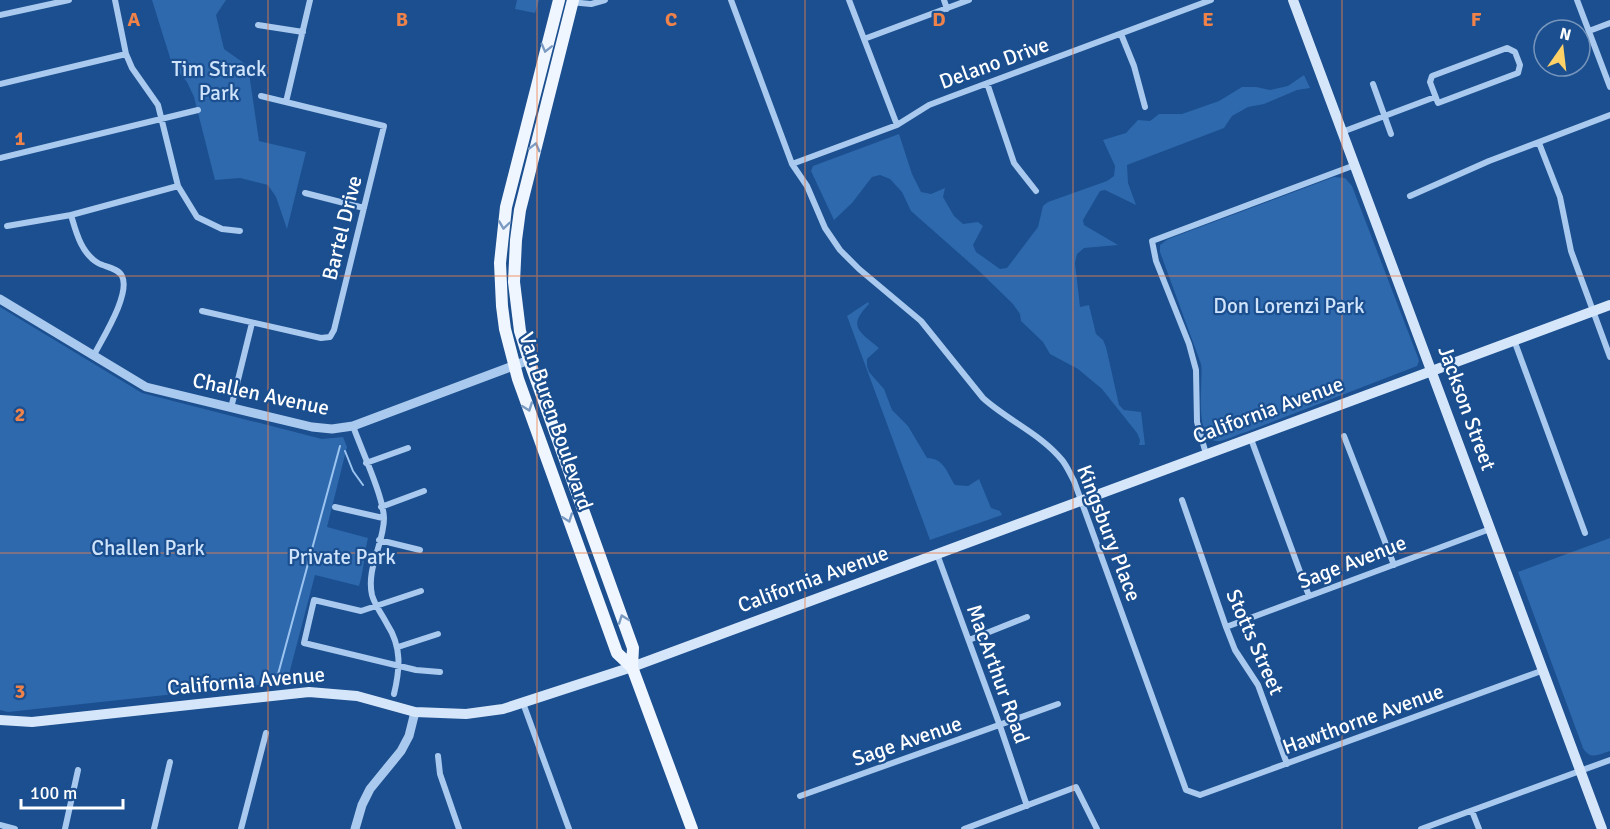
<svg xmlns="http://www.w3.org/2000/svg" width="1610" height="829" viewBox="0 0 1610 829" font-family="Signika,sans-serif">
  <rect width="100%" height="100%" fill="#1b4f8f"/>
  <path fill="#2e69ad" d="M152 0H226L216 15 224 49 248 66 259 141 306 152 287 229 276 197 268 185 240 178 215 180 194 97 187 82 172 64Z
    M517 0H539L535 13 515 9Z
    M1304 75 1310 88 1297 90 1264 104 1248 107 1232 116 1224 128 1127 165 1128 183 1136 205 1105 190 1100 191 1083 220 1084 225 1118 245 1084 248 1077 254 1075 263 1080 307 1089 305 1096 334 1103 340 1106 347 1119 405 1124 410 1141 412 1145 445H1139L1140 440 1137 433 1102 389 1078 369 1050 354 1043 342 1021 321 1020 314 1013 304 979 271 911 211 902 192 890 179 880 175 872 177 852 203 834 220 811 171 813 166 899 134 912 174 921 192 931 194 945 188 943 197 954 216 963 224 978 222 983 226 973 245 976 252 1000 269 1007 268 1038 227 1043 206 1048 202 1107 181 1114 176 1115 166 1103 140 1126 133 1138 120 1150 121 1159 114H1182L1219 101 1242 87H1256L1270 90 1288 86Z
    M1334 177 1345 178 1352 186 1417 355 1419 361 1417 366 1246 432C1238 434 1227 440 1219 441 1192 443 1204 380 1201 364L1160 252V245L1168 239Z
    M868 302 869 304C847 327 859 331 879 348L867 359V366L869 372 884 389 892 410 908 426 927 458C944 458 947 473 955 485L968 486 979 479 991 508 1000 511 1002 515 930 540 847 316Z
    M0 307 142 393 322 439 343 437 347 447 327 527 368 538C364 554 364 570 359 586L315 575 287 682 8 712 0 710Z
    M1610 538V751C1598 755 1590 760 1583 748L1518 572Z"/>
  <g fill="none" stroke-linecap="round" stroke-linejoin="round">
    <path stroke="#9cc4f0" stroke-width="2" d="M345 451 353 471 363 485
      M277 678 340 446"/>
    <path stroke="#a9c9ee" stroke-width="6" d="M115 0 126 54 132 68 158 105 178 186 197 217 222 229 240 231
      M731 0 792 164 807 186 825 228 840 250 859 269 921 321 983 398C1007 420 1041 434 1062 460 1067 466 1070 474 1074 481L1186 790 1200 795 1544 670
      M849 0 897 125
      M944 0 947 9
      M1577 0 1610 87
      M570 2 591 4 605 0
      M0 15 69 0
      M258 25 303 32
      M1589 31 1610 23
      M1121 34 1134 66 1145 107
      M864 39 969 0
      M1507 48 1515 52 1520 65 1518 73 1438 103 1430 82 1432 76Z
      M987 83 1014 163 1036 191
      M0 84 126 54
      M1373 84 1391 134
      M286 102 310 0
      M1342 132 1435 97
      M1539 143 1560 197 1571 251 1610 357
      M0 158 198 110
      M792 164 897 125 929 105 950 97 1211 0
      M305 193 364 208
      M1410 196 1489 161 1610 115
      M71 215C76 232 81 253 98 263 105 267 118 268 122 276 131 294 102 339 94 355
      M7 226 71 215 178 186
      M202 311 321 338 330 337 334 330 384 126 261 96
      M1514 340 1585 533
      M231 408 252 323
      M353 426C361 449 383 495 384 518 384 544 366 568 372 595 375 606 382 614 387 624 402 647 400 669 394 694
      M1344 436 1394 565
      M1251 439 1309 596
      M1206 454 1197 422 1196 370 1189 344 1156 261 1152 241 1355 165
      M366 463 408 448
      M1182 500 1226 627 1235 650 1258 685 1287 764
      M335 507 383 518
      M381 507 424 491
      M379 540 420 550
      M937 554 1000 726 1027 806
      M421 591 361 611 314 600 304 643 416 670 440 672
      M1226 627 1490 529
      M969 640 1027 617
      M398 647 438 634
      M523 703 569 829
      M438 756 440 774 459 829
      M800 796 1058 704
      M1472 811 1479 829
      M0 825 15 829
      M65 829 78 770
      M154 829 170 762
      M241 829 266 733
      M964 829 1076 787 1097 829
      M1421 829 1610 760"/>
    <path stroke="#a9c9ee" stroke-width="9" d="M0 299 146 387 312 427 332 429 353 426 529 360
      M355 829 362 805 370 789 401 751 409 736 415 712"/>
    <path stroke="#d6e6fa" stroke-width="10" d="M1293 0 1602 829
      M0 720 32 722 309 692 357 696 415 712 466 714 503 709 632 667 1610 305"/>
    <path stroke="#f0f6ff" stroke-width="12" d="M559 0 506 207 500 263 502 306 505 329 518 379 617 653 632 667
      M573 0 520 210 516 240 514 282 520 331 529 360 633 648 632 667 692 829"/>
  </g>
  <defs><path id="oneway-chevron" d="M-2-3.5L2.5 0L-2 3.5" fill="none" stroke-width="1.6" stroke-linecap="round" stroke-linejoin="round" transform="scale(1.5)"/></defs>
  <g stroke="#7b9ac1">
    <use href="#oneway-chevron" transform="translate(546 48) rotate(104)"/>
    <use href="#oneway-chevron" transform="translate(535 147) rotate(-76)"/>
    <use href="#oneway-chevron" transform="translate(504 225) rotate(98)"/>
    <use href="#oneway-chevron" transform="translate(528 407) rotate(70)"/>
    <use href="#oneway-chevron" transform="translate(568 518) rotate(70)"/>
    <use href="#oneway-chevron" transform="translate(623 619) rotate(-110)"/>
  </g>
  <path fill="none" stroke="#ee8249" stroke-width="1.5" stroke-opacity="0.55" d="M268 0V829M537 0V829M805 0V829M1073 0V829M1342 0V829M0 276H1610M0 553H1610"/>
  <g text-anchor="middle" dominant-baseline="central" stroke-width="4.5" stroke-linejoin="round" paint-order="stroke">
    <g font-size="21" fill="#fff" stroke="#1b4f8f">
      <text transform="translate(994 63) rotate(-20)">Delano Drive</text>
      <text transform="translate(342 228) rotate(-76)">Bartel Drive</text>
      <text transform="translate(261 394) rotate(12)">Challen Avenue</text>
      <text transform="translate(1467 408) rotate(70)">Jackson Street</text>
      <text transform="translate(1268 410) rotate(-20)">California Avenue</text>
      <text transform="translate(556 421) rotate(71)">Van Buren Boulevard</text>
      <text transform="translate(1109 533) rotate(69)">Kingsbury Place</text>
      <text transform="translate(1352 562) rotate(-21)">Sage Avenue</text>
      <text transform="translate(813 579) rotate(-20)">California Avenue</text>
      <text transform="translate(1255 642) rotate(66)">Stotts Street</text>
      <text transform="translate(998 674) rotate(70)">MacArthur Road</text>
      <text transform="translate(246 681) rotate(-5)">California Avenue</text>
      <text transform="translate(1363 719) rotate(-20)">Hawthorne Avenue</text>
      <text transform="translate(907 741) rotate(-19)">Sage Avenue</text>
    </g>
    <g font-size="21" fill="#cfe3fa" stroke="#1b4f8f">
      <text x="219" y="69">Tim Strack<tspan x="219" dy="24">Park</tspan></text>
      <text x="1289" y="306">Don Lorenzi Park</text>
      <text x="148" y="548">Challen Park</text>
      <text x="342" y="557">Private Park</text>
    </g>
  </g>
  <g font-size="20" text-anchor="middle" font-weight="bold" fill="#ee8249" stroke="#1b4f8f" stroke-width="4.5" stroke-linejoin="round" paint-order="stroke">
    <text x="134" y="26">A</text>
    <text x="402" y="26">B</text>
    <text x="671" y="26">C</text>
    <text x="939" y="26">D</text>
    <text x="1208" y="26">E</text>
    <text x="1476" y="26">F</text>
    <text x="20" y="145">1</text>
    <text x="20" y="421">2</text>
    <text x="20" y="698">3</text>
  </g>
  <g transform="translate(1562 48) rotate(14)"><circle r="28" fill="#1b4f8f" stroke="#7695bc" stroke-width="1.5"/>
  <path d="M0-4.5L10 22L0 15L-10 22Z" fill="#ffd166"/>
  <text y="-9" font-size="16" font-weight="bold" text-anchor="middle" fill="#ffffff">N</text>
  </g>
  <path d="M21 799v9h102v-9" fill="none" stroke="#ffffff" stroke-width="3"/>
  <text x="30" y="799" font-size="18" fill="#ffffff" stroke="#1b4f8f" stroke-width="4.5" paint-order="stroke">100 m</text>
</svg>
